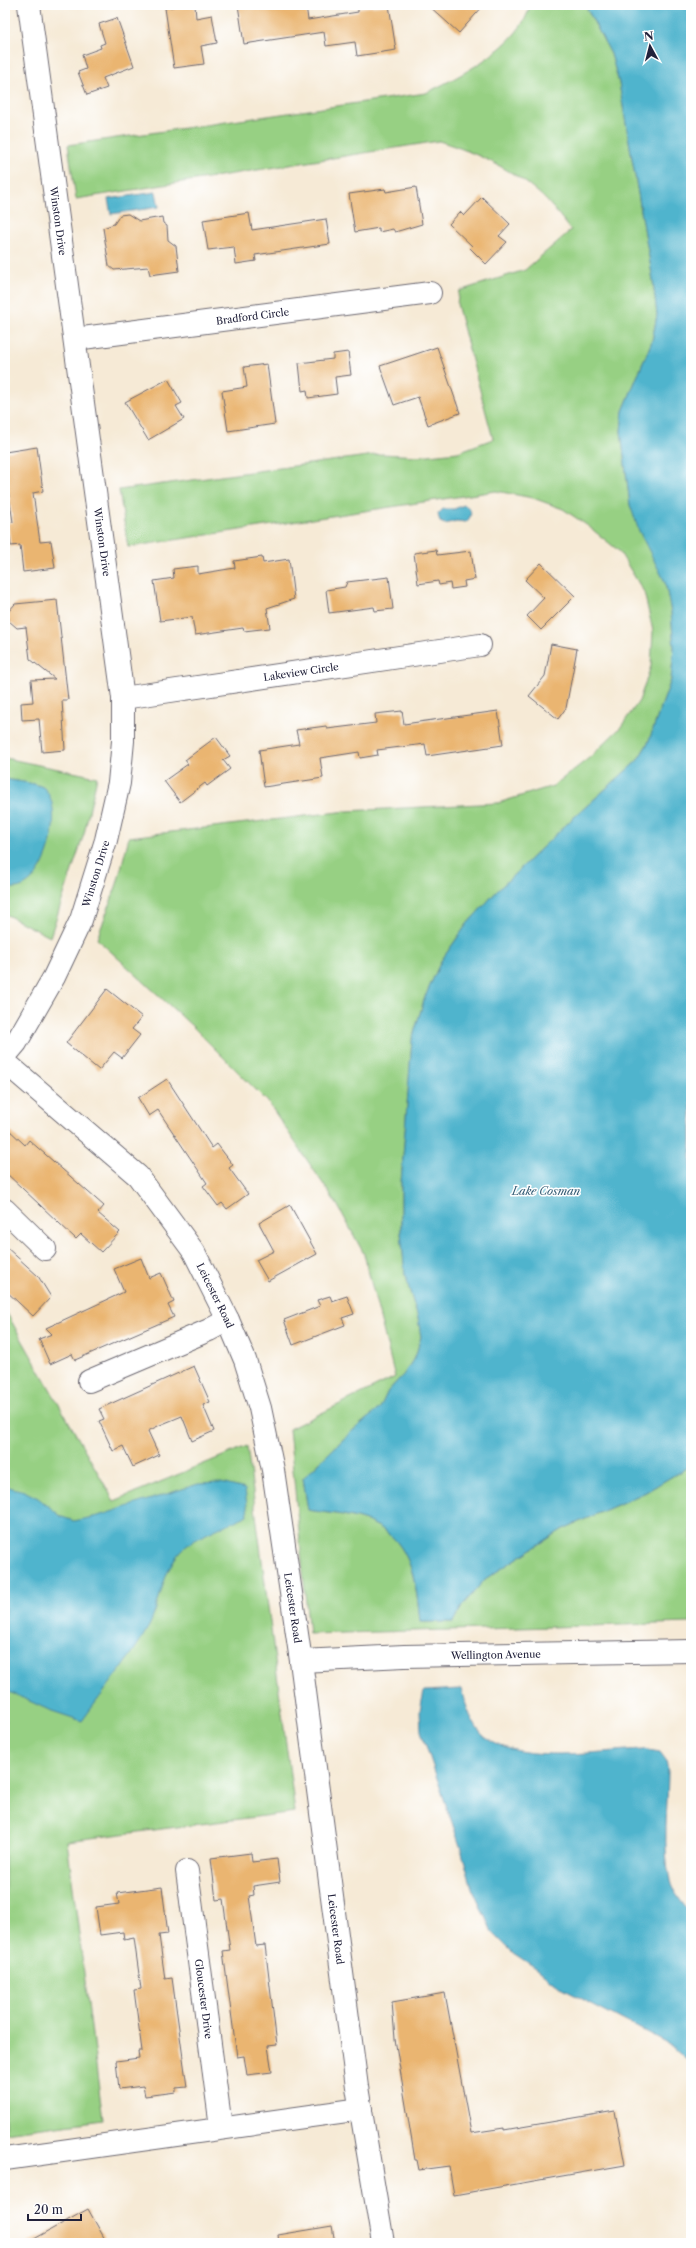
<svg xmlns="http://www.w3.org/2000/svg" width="696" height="2248" viewBox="0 0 696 2248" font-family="'Libre Caslon Text',serif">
  <rect width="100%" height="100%" fill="#fff"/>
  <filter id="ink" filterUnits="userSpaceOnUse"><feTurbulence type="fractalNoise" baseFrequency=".025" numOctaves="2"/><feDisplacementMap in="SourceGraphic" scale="8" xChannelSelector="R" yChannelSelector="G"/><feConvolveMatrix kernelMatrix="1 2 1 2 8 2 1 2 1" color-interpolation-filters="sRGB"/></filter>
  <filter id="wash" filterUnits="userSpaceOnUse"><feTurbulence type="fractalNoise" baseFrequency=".012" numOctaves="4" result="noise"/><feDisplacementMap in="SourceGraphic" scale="16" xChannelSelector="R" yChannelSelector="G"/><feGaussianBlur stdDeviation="0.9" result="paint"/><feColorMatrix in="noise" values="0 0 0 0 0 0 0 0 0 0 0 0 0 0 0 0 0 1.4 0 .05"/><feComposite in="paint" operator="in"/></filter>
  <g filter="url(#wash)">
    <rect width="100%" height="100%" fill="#f6ead6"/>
    <path fill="#97d083" stroke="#5c795f" d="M530 5H585L611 54 619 83 653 280 657 315 652 341 623 411 621 431 630 505 665 582 671 612 674 648 671 680 648 743 637 761 571 820 497 891 467 924 441 961 425 997 412 1040 401 1183V1232L405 1275 418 1318 421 1337 416 1355 404 1374 388 1391 380 1408 351 1432 303 1478 308 1510C326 1513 346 1514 363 1520 411 1535 416 1579 420 1622H454L462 1606 485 1579 563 1529 646 1492 691 1465V1623L309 1634 289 1429 395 1377 364 1254 338 1206 268 1102 192 1026 97 939 117 884 129 837 347 811 498 803 553 786 589 758 620 728 639 701 651 666 653 631 644 592 619 551 588 526 563 509 533 498 496 491 128 547 119 490 382 454 419 456 458 452 493 439 457 304 459 291 525 270 571 230C564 221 556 211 548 202 520 172 477 153 439 141L76 199 68 145 426 93C460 76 522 45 530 5Z
      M5 758 97 777 84 834 50 937 5 914V887L10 889 43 787 5 779Z
      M5 1310 114 1501 247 1446 295 1812 67 1841 103 2120 5 2133Z"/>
    <path fill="#4fb4cd" stroke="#386b84" d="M585 5H691V1465L646 1492 563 1529 485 1579 462 1606 454 1622H420C416 1579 411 1535 363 1520 346 1514 326 1513 308 1510L303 1478 351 1432 380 1408 388 1391 404 1374 416 1355 421 1337 418 1318 405 1275 401 1232V1183L412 1040 425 997 441 961 467 924 497 891 571 820 637 761 648 743 671 680 674 648 671 612 665 582 639 531 630 505 621 431 623 411 652 341 657 315 653 280 619 83 611 54Z
      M156 192 159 207 111 214 108 199Z
      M464 505C472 508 473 516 466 522L456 521 445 524 440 522 438 514 443 509H454Z
      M5 779C14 781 38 783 44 788 67 808 46 900 5 887Z
      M221 1483 245 1489 248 1515C230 1524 195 1536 181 1551 162 1571 161 1602 149 1626 130 1660 105 1689 82 1721L49 1710 5 1690V1486L24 1491 38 1498 62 1517 74 1521 98 1516 198 1484Z
      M461 1689C466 1705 472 1727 486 1738 520 1764 602 1751 643 1749L660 1752 666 1760 668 1771C668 1803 662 1850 670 1880 673 1892 683 1904 691 1914V2063L671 2045 561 1988 536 1968 513 1953 492 1932 472 1888 461 1849 421 1731 420 1711 424 1691Z"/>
    <g id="blocks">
      <path fill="#eab571" d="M184 5H195L196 18 212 15 217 43 201 46 204 64 174 68 165 8Z
        M238 5H306L308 20 358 12V8L389 5 396 50 357 56 355 42 326 46 324 32 244 44Z
        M428 5H484L459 33Z
        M117 18 134 66 103 78 107 88 87 95 78 72 86 69 82 55 101 48 100 45 105 43 99 24Z
        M416 187 422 224 395 232 393 229 379 232V228L355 232 349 194 385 189 386 192Z
        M482 197 510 224 499 236 507 242 486 264 470 248 472 246 449 224 460 212 464 216Z
        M249 213 252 230 326 219 330 244 255 255 256 261 236 264 234 247 208 250 203 220Z
        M128 214 139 221 162 217 163 223 167 226 168 240 176 246 179 271 150 275 148 267 114 270 109 266 103 228 114 224 120 215Z
        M437 347 460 413 428 425 418 397 394 405 380 366Z
        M348 352 351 375 335 377 337 394 308 398 307 390 302 391 299 363 333 359V354Z
        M267 364 275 424 228 431 222 391 247 387 244 367Z
        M168 379 182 403 176 406 184 419 148 440 125 402Z
        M37 447 43 491 33 493 40 542 51 541 55 568 23 572 20 545 11 546 8 523 13 522 5 470V452Z
        M436 550 437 555 471 551 475 579 464 581 465 587 451 589 450 583 439 585 438 581 418 584 414 553Z
        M262 557 263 563 289 559 294 599 267 608 270 628 244 631 243 628 195 635 192 617 160 621 154 581 174 578 173 569 198 566V574L235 568 234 561Z
        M541 563 575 596 541 630 527 616 544 598 525 580Z
        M389 577 393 609 375 611 374 607 329 613 326 590 345 587 347 582Z
        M57 600 68 700H62L65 750 42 752 39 719 22 720 21 703 33 702 31 680 55 679 30 659 26 627 17 628 9 621 8 612 15 604Z
        M551 644 577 649 566 708 558 719 529 696 545 676Z
        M402 711 404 724 498 711 503 745 427 756 425 744 377 750 378 755 360 758 359 752 320 758 323 778 264 787 259 750 299 744 296 730 326 726 327 729 376 723 375 714Z
        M216 737 230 756 223 760 230 769 207 786 205 783 180 802 164 781 188 764 185 760Z
        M107 989 142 1017 132 1029 140 1035 122 1058 114 1052 99 1070 66 1043Z
        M167 1079 212 1148 217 1144 233 1165 229 1168 248 1194 227 1209 222 1203 218 1206 203 1186 207 1183 158 1110 149 1116 138 1098Z
        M5 1126 25 1145 29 1140 104 1206 98 1213 120 1232 101 1252 81 1234 76 1239 5 1172Z
        M290 1205 317 1254 268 1281 256 1260 274 1251 259 1223Z
        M5 1246 38 1276 51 1297 33 1316 5 1290Z
        M141 1258 149 1278 161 1273 174 1302 168 1305 174 1317 75 1360 72 1354 50 1364 39 1339 52 1334 46 1328 124 1292 114 1269Z
        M330 1296 332 1301 347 1296 354 1314 342 1318 345 1325 293 1345 284 1320 320 1306 317 1300Z
        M194 1366 210 1402 203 1405 214 1431 192 1441 182 1416 160 1425 148 1431 159 1455 133 1467 123 1446 113 1451 99 1421 104 1419 99 1409Z
        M251 1853 252 1862 277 1859 280 1882 253 1886 254 1895 249 1896 256 1946 265 1945 277 2045 268 2046 272 2072 247 2075 244 2056 237 2057 223 1951 230 1950 223 1899 216 1900 211 1858Z
        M162 1887 168 1934 159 1935 163 1965 165 1979 172 1978 187 2087 176 2088V2092L145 2096 143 2086 119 2089 116 2061 139 2058 138 2051H142L134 1990 141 1989 134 1938 124 1940 123 1932 100 1935 96 1907 119 1904 117 1893Z
        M445 1993 471 2133 504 2128V2130L615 2111 625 2165 454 2195 449 2166 419 2170 417 2160H415L395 2039 392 2002Z
        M88 2209 107 2243H27Z
        M332 2226 335 2243H279L278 2235Z"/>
    </g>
  </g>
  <g filter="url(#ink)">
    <use href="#blocks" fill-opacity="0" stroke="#6c6871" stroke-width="1"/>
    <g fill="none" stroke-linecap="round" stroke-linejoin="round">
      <defs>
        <g id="minor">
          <path id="s1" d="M75 339 430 293"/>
          <path id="s2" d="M123 698 480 645"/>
          <path id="s3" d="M5 1056 16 1043 54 977 81 920 106 840 119 783 123 741V698L29 5"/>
          <path id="s4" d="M5 1062 138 1176 194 1252 228 1320 245 1360 260 1408 273 1470 301 1661 357 2087 383 2243"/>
          <path d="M5 1210 45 1249"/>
          <path d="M89 1381 209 1330 228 1320"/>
          <path id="s5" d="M301 1661 404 1656 691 1651"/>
          <path id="s6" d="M187 1871 221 2127"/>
          <path d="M5 2159 361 2109"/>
        </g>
      </defs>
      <use href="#minor" stroke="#6c6871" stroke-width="24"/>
      <use href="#minor" stroke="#fff" stroke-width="22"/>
    </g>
  </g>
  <g text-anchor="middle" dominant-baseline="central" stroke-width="3" stroke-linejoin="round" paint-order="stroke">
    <g font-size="10" fill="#22223b" stroke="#fff">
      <text transform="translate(58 221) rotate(82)">Winston Drive</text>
      <text stroke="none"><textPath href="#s1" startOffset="179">Bradford Circle</textPath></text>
      <text transform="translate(102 542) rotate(82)">Winston Drive</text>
      <text stroke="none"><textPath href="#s2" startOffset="180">Lakeview Circle</textPath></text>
      <text stroke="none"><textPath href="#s3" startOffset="205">Winston Drive</textPath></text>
      <text stroke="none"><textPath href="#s4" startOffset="318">Leicester Road</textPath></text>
      <text stroke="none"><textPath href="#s4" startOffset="642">Leicester Road</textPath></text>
      <text stroke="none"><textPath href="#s5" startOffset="195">Wellington Avenue</textPath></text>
      <text stroke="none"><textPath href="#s4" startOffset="966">Leicester Road</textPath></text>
      <text stroke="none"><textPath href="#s6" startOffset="129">Gloucester Drive</textPath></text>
    </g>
    <g font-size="11" font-style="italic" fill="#345c75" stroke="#fff">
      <text x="546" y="1191">Lake Cosman</text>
    </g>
  </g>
  <rect width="696" height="2248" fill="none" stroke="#fff" stroke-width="20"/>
  <g transform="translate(650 46) rotate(353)" stroke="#ffffff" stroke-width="3" paint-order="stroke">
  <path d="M0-3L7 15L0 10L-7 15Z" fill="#22223b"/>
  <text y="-6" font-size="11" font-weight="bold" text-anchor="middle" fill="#22223b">N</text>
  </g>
  <path d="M28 2214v6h53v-6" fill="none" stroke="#22223b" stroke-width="2"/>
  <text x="34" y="2214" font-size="12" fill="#22223b" stroke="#ffffff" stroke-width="3" paint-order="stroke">20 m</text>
</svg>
